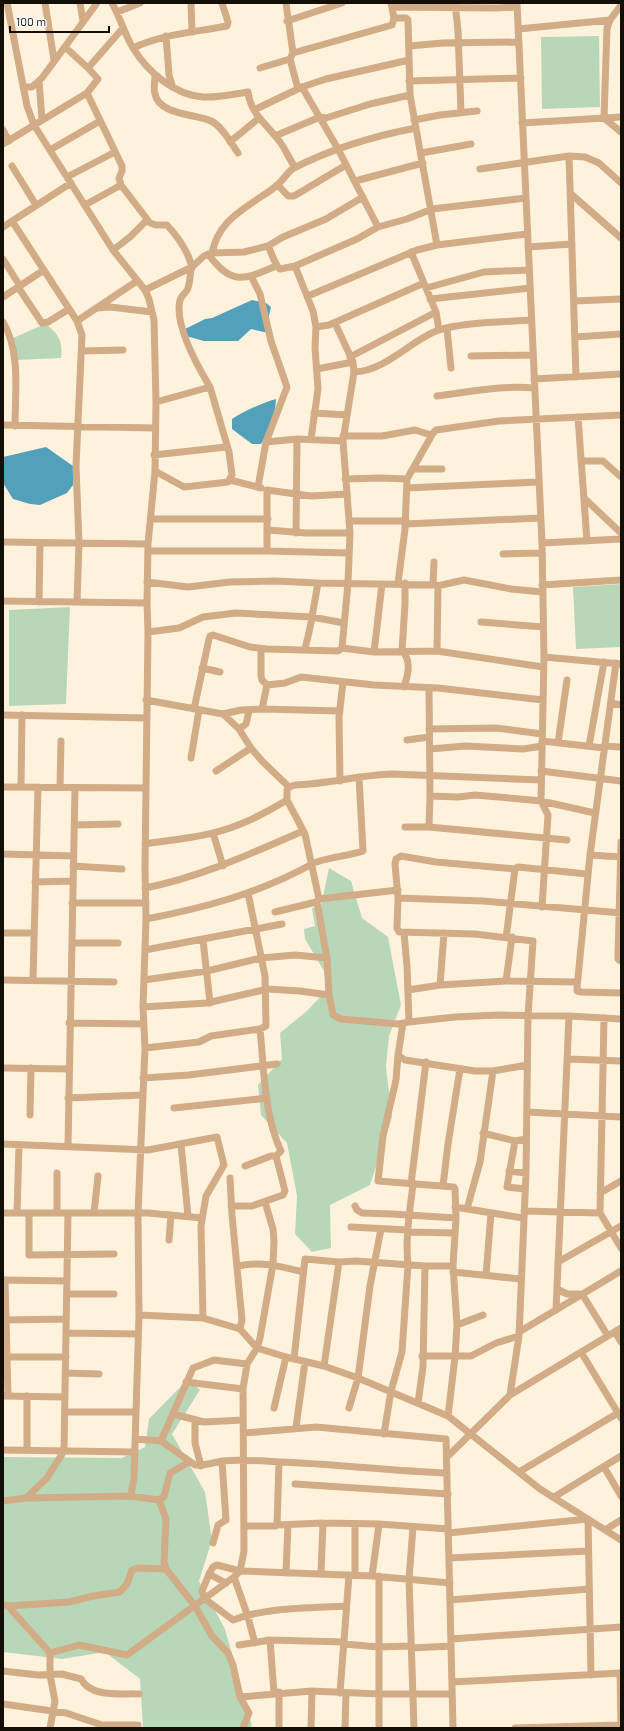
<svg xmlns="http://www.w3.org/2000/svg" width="624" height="1731" viewBox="0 0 624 1731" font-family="Barlow,sans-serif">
  <rect width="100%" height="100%" fill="#fff2dd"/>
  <path fill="#b8d7b8" d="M599 36 600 107 542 109 541 37Z
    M45 324C59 333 63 342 61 358L17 360 13 338Z
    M621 584V647L576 649 573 587Z
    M70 607 66 704 9 706V610Z
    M329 868 351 881 362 918 388 937 401 1005 389 1036 386 1067 392 1117 370 1185 330 1205 331 1248 312 1252 295 1234 297 1196 287 1143 261 1115 258 1085 282 1059 280 1033 308 1010 327 989 324 971 305 939 304 929 315 926 312 908 321 906Z
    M188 1379 200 1390 172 1434 205 1492 212 1540 199 1581 225 1629 252 1725 250 1728H143L140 1679 105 1652 62 1659 3 1652V1457L122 1458 145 1447 149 1419Z"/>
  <path fill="#53a0bb" d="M252 300 266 303 271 307 268 320V333L251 329 238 341H204L186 336 185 329 205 319 212 318Z
    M276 399C275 416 270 429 261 444H252L232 429V419C246 410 260 404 276 399Z
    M46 447 73 466V485L67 493 40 505 30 504 13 499 3 483V457Z"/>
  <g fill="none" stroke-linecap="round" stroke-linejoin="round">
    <path stroke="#d1ac87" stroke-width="7" d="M7 3 27 106 34 125 113 250 145 290 149 299 154 320 156 402 155 471 148 544 147 603 148 632 145 867 146 919 143 1007 145 1048 138 1213 139 1315 136 1412 134 1478 131 1496
      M45 3 54 60
      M80 3 83 21
      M112 3C120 17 124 33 133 48 147 71 174 95 203 97 217 98 234 94 248 92 250 114 268 125 280 142 286 150 289 159 295 167
      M191 3 192 32
      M286 3 293 53 290 59 298 89
      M455 3 458 31 461 113
      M517 3 542 543 544 657 541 801 548 815 542 907
      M621 5 610 20 607 28 604 118 621 132
      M392 7 496 8 517 7
      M117 12 140 3
      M394 18H406L408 20 410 95 437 245
      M287 21 342 3
      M518 29 610 20
      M166 36 169 75 172 85
      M409 46 443 43 519 42
      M65 47 88 68 123 28
      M133 48C162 34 196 32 227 26L228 22 222 3
      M293 53 392 25 394 18 391 3
      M260 68 290 59
      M155 76C155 82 153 89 155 94 159 115 196 114 211 121 222 126 231 143 238 153
      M39 81 42 120
      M409 81 521 78
      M23 87H32L42 78 97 3
      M302 87 338 149 378 227
      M87 93 122 166V171L119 178 121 185 150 223 156 225H167C178 237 188 251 192 267 189 274 191 280 188 288 187 292 181 296 180 300 174 324 198 367 210 387L156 402
      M254 110 302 87 326 79 409 60
      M414 120 440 115 477 111
      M522 123 621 117
      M3 130 9 141
      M275 136 320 117 326 118 370 104 410 95
      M230 142 259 118
      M3 144 87 93 98 79 88 68
      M50 150 100 121
      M421 153 471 144
      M569 156 576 377
      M12 166 36 205
      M480 169 569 156 585 157 599 163 621 183
      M67 177 115 152
      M355 181 423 163
      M278 185 288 196H294L346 165
      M571 194 621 238
      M85 205 121 185
      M12 221 77 321 82 335 76 466 79 543 77 602
      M3 227 71 183
      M268 246C272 253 274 264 280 269L295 266 357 239 378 227 407 219 432 209 526 198
      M528 247 572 244
      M113 250 130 237 147 220
      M411 252 436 312 439 330
      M212 253C218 223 239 212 262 196 267 193 273 189 277 185 283 181 288 171 294 168 331 149 374 136 416 128
      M208 254C232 286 243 280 276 266
      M3 259 20 286
      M295 266 313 311 316 327 315 348 318 389 311 439
      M251 276 260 294 271 341 287 387 266 442 258 487
      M18 287 42 323 48 322 69 309
      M426 288 484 272 529 270
      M145 290 192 267 204 256 212 253 244 252 268 246 283 237 326 219 363 197
      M308 296 417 250 437 245 527 234
      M3 297 44 270
      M430 299 530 288
      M574 301 621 299
      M97 308 110 307 152 312
      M77 321 137 281
      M3 322C21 352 15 393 15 426
      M335 323 353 362 354 372 343 441 350 533 348 583 342 648
      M316 327 329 325 424 283
      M447 329 451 368
      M575 337 621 334
      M82 351 123 350
      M471 356 533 355
      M350 357 436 312
      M317 369 353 362
      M354 372C385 371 409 342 436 331 460 322 505 322 531 320
      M534 379 621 374
      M437 396C469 392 502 385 534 388
      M314 413 347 415
      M578 417 587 541
      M3 425 154 428
      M343 436H382L415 430 431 435
      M266 442 297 439 343 441
      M154 455 226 447
      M582 461H603L621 477
      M413 469H442
      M155 471 184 487 228 482 232 475 229 452 210 387
      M345 479 381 478 407 479
      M230 480 261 488
      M407 488 538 482
      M584 498 621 533
      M151 519H268
      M349 521H406
      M406 524 540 518
      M268 530 306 533H350
      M296 533 297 439
      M3 542 148 544
      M542 543 621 539
      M148 551H267L349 553
      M267 551V490L311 496 347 494
      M503 554 542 553
      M147 582 188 587 230 582 275 581 318 583 436 585 438 587 437 651
      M398 583 405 529 407 479 433 433 436 430 499 421 621 415
      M433 584 434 562
      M542 585 621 580
      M437 586 464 580 511 589 542 592
      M3 601 147 603
      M39 602 40 543
      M481 622 543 627
      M148 632 179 628 203 617 236 613 312 617 344 623
      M261 649V676L262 680 267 685
      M305 649 310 628 318 583
      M374 652 382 584
      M544 657 621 664
      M616 663 590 855 577 988V991L581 992 621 993
      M202 668 220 672
      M404 687C408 675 412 661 402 651L405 604V583
      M146 700 223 714 241 710 262 709 340 711
      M611 703 621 705
      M194 709 209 639 210 636 213 635 250 647 267 649 338 651 342 648 374 652 437 651 543 667
      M262 709 267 685 285 683 301 677 374 685 438 688 543 700
      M223 714 239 729 251 748 262 761 289 787
      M3 715 146 718
      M239 729 246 724 249 711
      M429 729 496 728 542 734
      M407 740 429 737
      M542 741 604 748
      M558 743 567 680
      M589 746 604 662
      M604 746 621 747
      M430 749 465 746 523 749 542 746
      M191 758 199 710
      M216 771 251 748
      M541 771 621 781
      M340 781 339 717 343 682
      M3 787 146 788
      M21 787 22 715
      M60 787 61 741
      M430 796 458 797 475 795 520 799 541 801 595 813
      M74 825 118 824
      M405 827H429L567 840
      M429 827 430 796 429 688
      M213 833 223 866
      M621 842 618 956V959L621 961
      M145 844C176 839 209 837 238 825 256 818 272 809 287 800
      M3 854 73 856
      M590 855 621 857
      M73 866 122 869
      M35 882 72 881
      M145 888C201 877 252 853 303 831
      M398 898 483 901 621 913
      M319 899 305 834 287 800V790L289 787 295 785C328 784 359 775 392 774L541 780
      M317 902 327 958 329 995 333 1015 341 1019 398 1024 409 1022 455 1017 498 1015 569 1016 621 1019
      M72 903H146
      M275 912 316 902 319 899 398 890
      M146 919C204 908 260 893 312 864 322 858 349 856 363 851L359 777
      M3 933H34
      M404 933 407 966 409 1022
      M506 938 515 869
      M203 940 210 1003
      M72 943H118
      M145 950 282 924
      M3 980 114 982
      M33 980 38 787
      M144 980 207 971 261 958 295 955 327 958
      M506 981 512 937
      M440 985 444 933
      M408 990 440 985 506 981 577 982
      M143 1007 207 1003 267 989 300 991 329 995
      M604 1018 600 1213 621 1248
      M69 1023 143 1024
      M403 1023 398 1055 405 1060 475 1071H493L527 1065
      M260 1029C264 1068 264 1116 281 1151L276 1156
      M145 1048 199 1042 211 1036 260 1029 266 1026 265 976 248 893
      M398 1055 396 1080 383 1136 378 1181 454 1187 455 1189 456 1218 453 1266 457 1325 455 1357 448 1416
      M568 1059 621 1061
      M3 1068 69 1069
      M143 1078 189 1075 277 1064
      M68 1098 143 1095
      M174 1108 267 1098
      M527 1112 621 1117
      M30 1115 31 1068
      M483 1133 515 1141
      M3 1144 148 1150 217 1137 224 1165 206 1196 201 1226 203 1318
      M181 1144 188 1216
      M68 1146 75 788
      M509 1171 526 1173
      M230 1178 232 1215 242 1320 240 1329
      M411 1184 426 1062
      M443 1186 448 1144 460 1069
      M525 1189 507 1187 515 1141 526 1139
      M600 1193 621 1181
      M231 1206H252L283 1195 285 1191 276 1156H271L245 1166
      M355 1206 357 1210 362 1213 392 1214 456 1218
      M455 1207 523 1218
      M467 1209 480 1162 493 1071
      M524 1211 600 1213
      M3 1213H148L202 1218
      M17 1213 19 1145
      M29 1213V1255L114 1254
      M57 1213V1173
      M94 1213 98 1176
      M351 1227 408 1230
      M408 1232 455 1233
      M169 1240 171 1215
      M558 1262 621 1226
      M238 1266C262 1261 279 1266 303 1272
      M453 1272 521 1279
      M486 1275 491 1213
      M3 1280 67 1281
      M5 1280 8 1396
      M557 1289 567 1294H582L608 1336
      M67 1294H114
      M556 1310 569 1016
      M139 1315 203 1318 240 1329 257 1348 286 1357 324 1366 358 1378 448 1416 540 1489 621 1540
      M6 1320 66 1319
      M457 1325 483 1315
      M519 1332 621 1271
      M615 1332 621 1342
      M66 1333 138 1334
      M581 1352 621 1418
      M422 1356H471L496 1343 519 1336
      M3 1357H66
      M294 1359 305 1259 339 1262 356 1261 425 1266H453
      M324 1366 339 1262
      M65 1373 99 1374
      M186 1382 243 1389
      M510 1395 519 1336 526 1173 528 1016 533 941 475 934 399 932 397 928 398 898 395 864 396 859 401 856 436 862 515 869 518 867 587 874
      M3 1396 65 1397
      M27 1396V1450
      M418 1403 423 1367 425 1266
      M274 1408 286 1357
      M349 1408 358 1378 370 1286 381 1229
      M65 1412H136
      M173 1414 204 1422 243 1420
      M195 1420V1443L201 1466
      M296 1427 305 1362
      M244 1433 316 1427 446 1439 453 1728
      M384 1434 391 1391 402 1352 408 1265C405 1238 410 1210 413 1184
      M135 1439 161 1441 195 1465C204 1466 212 1463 222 1461 240 1459 261 1461 280 1462 336 1464 391 1471 447 1473
      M161 1441 193 1368 214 1360 247 1364
      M3 1450 134 1452
      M447 1457 510 1395 621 1328
      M604 1467 621 1496
      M519 1472 618 1413
      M295 1484 448 1494
      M554 1497 621 1456
      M26 1498 47 1478 64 1451 68 1213
      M159 1500 166 1519 164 1562 166 1569 195 1606 212 1636 228 1653 233 1665 240 1697 249 1713 243 1728
      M3 1501 26 1498 131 1496 159 1500 164 1497 170 1473 189 1462
      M277 1525 279 1462
      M244 1526H275L277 1525 323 1523 379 1524 448 1529
      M413 1527 409 1579 414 1728
      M605 1530 621 1520
      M448 1533 588 1519 591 1675
      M213 1543 218 1525 226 1520 222 1461
      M449 1558 588 1551
      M286 1573 288 1525
      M321 1573 323 1523
      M209 1574 226 1583
      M355 1575V1524
      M372 1576 379 1524
      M379 1576V1728
      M234 1577 247 1614 255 1643
      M450 1600 589 1589
      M3 1605 8 1606 50 1653V1675L55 1701 50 1728
      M8 1606 69 1602 93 1596 120 1592 127 1584 132 1570 138 1568 166 1569
      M346 1606C310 1608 266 1607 233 1620L205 1599 202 1591 209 1574 213 1567 217 1565 240 1571 372 1576 450 1583
      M451 1639 621 1627
      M270 1640 274 1693
      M344 1644 378 1647 411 1646
      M239 1645 270 1640 344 1642
      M411 1648 451 1646
      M50 1653 79 1645 127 1655 234 1577 240 1571 244 1551 243 1389 247 1364 257 1348 260 1338 273 1264 274 1241 273 1229 265 1202
      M3 1671 38 1675 62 1674 81 1679C91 1698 121 1693 139 1694
      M620 1673 621 1728
      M452 1682 621 1673
      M279 1692V1728
      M340 1693 349 1575
      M240 1697 312 1691 379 1694H452
      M3 1704 66 1713 102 1725H138
      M311 1728 312 1691
      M345 1728 346 1693
      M515 1728 621 1725"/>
  </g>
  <rect width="624" height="1731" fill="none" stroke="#130e06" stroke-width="8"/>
  <path d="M10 26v6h99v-6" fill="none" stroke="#130e06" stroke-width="2"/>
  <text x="16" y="26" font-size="12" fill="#130e06" stroke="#ffffff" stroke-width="3" paint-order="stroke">100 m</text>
</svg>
